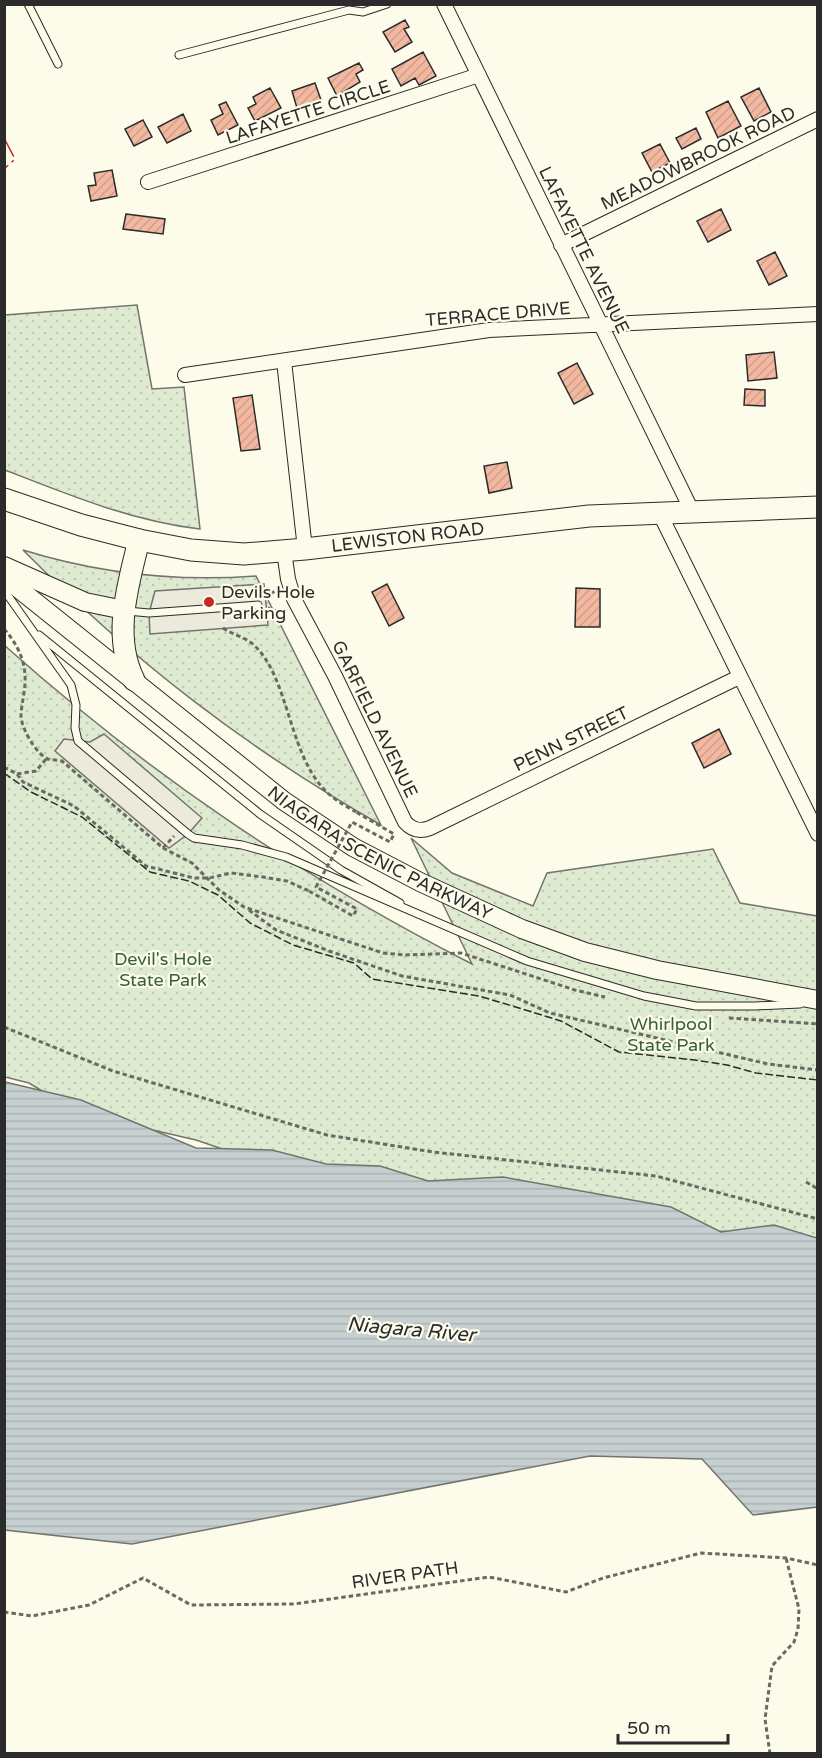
<svg xmlns="http://www.w3.org/2000/svg" width="822" height="1758" viewBox="0 0 822 1758" font-family="'Varela Round',sans-serif">
  <defs>
    <pattern id="grass-dots" width="8" height="8" patternUnits="userSpaceOnUse" patternTransform="scale(1.5)"><rect width="8" height="8" fill="#deebd1"/><path d="M2 2h.1M6 6h.1" fill="none" stroke="#bfcab4" stroke-width="1.8" stroke-linecap="round"/></pattern>
    <pattern id="water-rules" width="6" height="5" patternUnits="userSpaceOnUse" patternTransform="scale(1.5)"><rect width="6" height="5" fill="#c7d0d0"/><path d="M0 2.5h6" fill="none" stroke="#abb3b3"/></pattern>
    <pattern id="building-hatch" width="6" height="6" patternUnits="userSpaceOnUse" patternTransform="scale(1.5)"><rect width="6" height="6" fill="#f2b8a0"/><path d="M-1 1l2-2M0 6l6-6M5 7l2-2" fill="none" stroke="#d09e8a"/></pattern>
  </defs>
  <rect width="100%" height="100%" fill="#fdfbea"/>
  <path fill="url(#grass-dots)" stroke="#74746e" stroke-width="1.5" d="M137 305 152 389 184 387 200 529C132 521 69 495 5 470V315Z
    M23 550C100 574 176 582 256 576L381 825C246 748 132 660 23 550Z
    M4 645C150 775 298 875 472 964L411 838 452 873 533 906 547 873 713 849 740 903 817 916V1253L767 1232 700 1231 240 1155 196 1140 144 1128 67 1106 29 1083 5 1077Z"/>
  <path fill="#eceadb" stroke="#74746e" stroke-width="1.5" d="M264 584 268 625 150 634 149 613 155 591Z
    M104 734 202 818 188 834 169 848 55 751 64 739 90 742Z"/>
  <path fill="url(#water-rules)" stroke="#74746e" stroke-width="1.5" d="M5 1082 81 1100 196 1148 272 1150 326 1164 380 1166 428 1181 503 1177 671 1207 721 1232 774 1225 817 1238V1507L753 1515 702 1459 590 1456 132 1544 5 1530Z"/>
  <path fill="url(#building-hatch)" stroke="#2b2b2b" stroke-width="1.5" d="M405 20 409 27 404 29 412 42 395 52 383 32Z
    M423 52 436 76 419 85 415 78 401 86 392 69Z
    M359 63 363 70 356 74 360 82 337 96 328 78Z
    M315 83 321 100 297 108 292 91Z
    M270 88 281 108 255 121 248 108 256 104 253 97Z
    M759 88 771 112 754 121 741 97Z
    M728 101 741 126 718 138 706 112Z
    M226 102 238 125 218 135 211 120 223 114 219 105Z
    M183 114 191 131 167 143 158 127Z
    M143 120 152 137 134 146 125 129Z
    M696 128 701 139 682 149 676 138Z
    M660 144 670 163 652 172 642 153Z
    M112 170 117 196 91 201 88 186 96 185 94 173Z
    M721 209 731 230 708 242 697 221Z
    M126 214 165 219 163 234 123 229Z
    M775 252 787 276 769 285 757 261Z
    M774 352 777 378 748 381 746 355Z
    M577 363 593 394 574 404 558 373Z
    M745 389 765 390V406L744 405Z
    M252 395 260 449 241 451 233 398Z
    M507 462 512 488 489 493 484 466Z
    M387 584 404 618 389 626 372 592Z
    M576 588 600 589V627H575Z
    M719 729 731 754 704 768 692 743Z"/>
  <g fill="none" stroke-linecap="round" stroke-linejoin="round">
    <defs>
      <path id="lane" d="M28 4 58 64
        M179 55 349 10 363 12 387 4
        M4 590 71 685 76 705 75 728 78 741 188 834 194 838 242 845 286 857 527 961 644 996 696 1006H755L800 1004
        M127 611 149 613 258 605
        M39 635 260 814 341 870 400 903"/>
      <path id="street" d="M444 4 692 511
        M148 182 479 75
        M561 245 818 119
        M284 361 305 549
        M185 375 489 330 818 314
        M659 512 818 834
        M284 551 288 579 294 599 335 676 405 822C412 830 420 832 430 828L739 677"/>
      <g id="secondary">
        <path d="M4 566 85 602 124 610"/>
        <path id="s1" d="M4 577 284 801 353 847 420 882 522 929 585 952 657 970 818 1000"/>
      </g>
      <g id="primary">
        <path id="s2" d="M4 499 81 525 139 540 191 550 244 554 305 549 589 516 818 507"/>
        <path d="M134 680C112 636 128 585 139 540"/>
      </g>
    </defs>
    <use href="#lane" stroke="#2b2b2b" stroke-width="9"/>
    <use href="#street" stroke="#2b2b2b" stroke-width="16"/>
    <use href="#secondary" stroke="#2b2b2b" stroke-width="20"/>
    <use href="#primary" stroke="#2b2b2b" stroke-width="23"/>
    <path stroke="#6a6964" stroke-width="3" stroke-dasharray="4.5 3" stroke-linecap="butt" d="M265 599 278 588
      M268 608 287 614
      M223 628C233 635 246 637 255 646 288 678 289 750 322 787 331 798 344 805 356 812
      M4 629C16 642 24 658 25 675 26 690 21 704 21 717 22 729 36 754 48 759 52 760 57 760 62 761L163 848 192 863 219 890 244 907 383 953 405 955 461 953 575 990 605 997
      M4 767 17 774 23 782 74 806 146 866 194 878H209L231 873 263 877 287 881 309 891
      M17 774 36 771 46 759
      M163 848 174 836
      M249 910 276 930 329 951 402 976 510 995 550 1013 768 1064 818 1070
      M729 1018 818 1024
      M4 1027 113 1071 327 1135 433 1152 656 1176 818 1219
      M806 1182 818 1189
      M4 1612 32 1616 89 1605 143 1578 191 1605 294 1604 489 1577 566 1592 603 1578 701 1553 786 1558 818 1565
      M770 1754 765 1719 772 1666 794 1642 798 1629 799 1609 786 1558"/>
    <use href="#lane" stroke="#fdfbea" stroke-width="7"/>
    <use href="#street" stroke="#fdfbea" stroke-width="14"/>
    <use href="#secondary" stroke="#fdfbea" stroke-width="18"/>
    <use href="#primary" stroke="#fdfbea" stroke-width="21"/>
    <path stroke="#6a6964" stroke-width="3" stroke-dasharray="4.5 3" stroke-linecap="butt" d="M309 891 353 916 357 909 316 887 352 822 390 842 394 834 356 812"/>
    <path stroke="#2b2b2b" stroke-width="1.5" stroke-dasharray="8 3" stroke-linecap="butt" d="M4 773 31 792 82 817 150 872 189 881 218 895 250 923 293 945 354 963 372 979 479 996 519 1008 561 1021 619 1052 695 1060 727 1065 756 1073 818 1080"/>
    <path stroke="#c62828" stroke-width="1.5" stroke-dasharray="21 4.5 3 4.5" stroke-linecap="butt" d="M4 138 15 159 4 169"/>
  </g>
  <circle fill="#c62828" stroke="#fdfbea" stroke-width="2" cx="209" cy="602" r="6"/>
  <g text-anchor="middle" dominant-baseline="central" stroke-width="4.5" stroke-linejoin="round" paint-order="stroke">
    <g font-size="18" fill="#2b2b2b" stroke="#fdfbea">
      <text transform="translate(308 112) rotate(-18)">LAFAYETTE CIRCLE</text>
      <text transform="translate(698 158) rotate(-26)">MEADOWBROOK ROAD</text>
      <text transform="translate(584 250) rotate(64)">LAFAYETTE AVENUE</text>
      <text transform="translate(498 314) rotate(-5)">TERRACE DRIVE</text>
      <text stroke="none"><textPath href="#s2" startOffset="412">LEWISTON ROAD</textPath></text>
      <text transform="translate(375 719) rotate(64)">GARFIELD AVENUE</text>
      <text transform="translate(571 739) rotate(-26)">PENN STREET</text>
      <text stroke="none"><textPath href="#s1" startOffset="468">NIAGARA SCENIC PARKWAY</textPath></text>
      <text transform="translate(405 1575) rotate(-8)">RIVER PATH</text>
    </g>
    <g font-size="18" fill="#2b2b2b" stroke="#fdfbea" text-anchor="start">
      <text x="221" y="592">Devils Hole<tspan x="221" dy="21">Parking</tspan></text>
    </g>
    <g font-size="18" fill="#34623c" stroke="#fdfbea">
      <text x="163" y="959">Devil's Hole<tspan x="163" dy="21">State Park</tspan></text>
      <text x="671" y="1024">Whirlpool<tspan x="671" dy="21">State Park</tspan></text>
    </g>
    <g font-size="20" font-style="italic" fill="#2b2b2b" stroke="#fdfbea">
      <text transform="translate(411 1330) rotate(5)">Niagara River</text>
    </g>
  </g>
  <rect width="822" height="1758" fill="none" stroke="#2b2b2b" stroke-width="12"/>
  <path d="M618 1734v9h110v-9" fill="none" stroke="#2b2b2b" stroke-width="3"/>
  <text x="627" y="1734" font-size="18" fill="#2b2b2b" stroke="#fdfbea" stroke-width="4.5" paint-order="stroke">50 m</text>
</svg>
